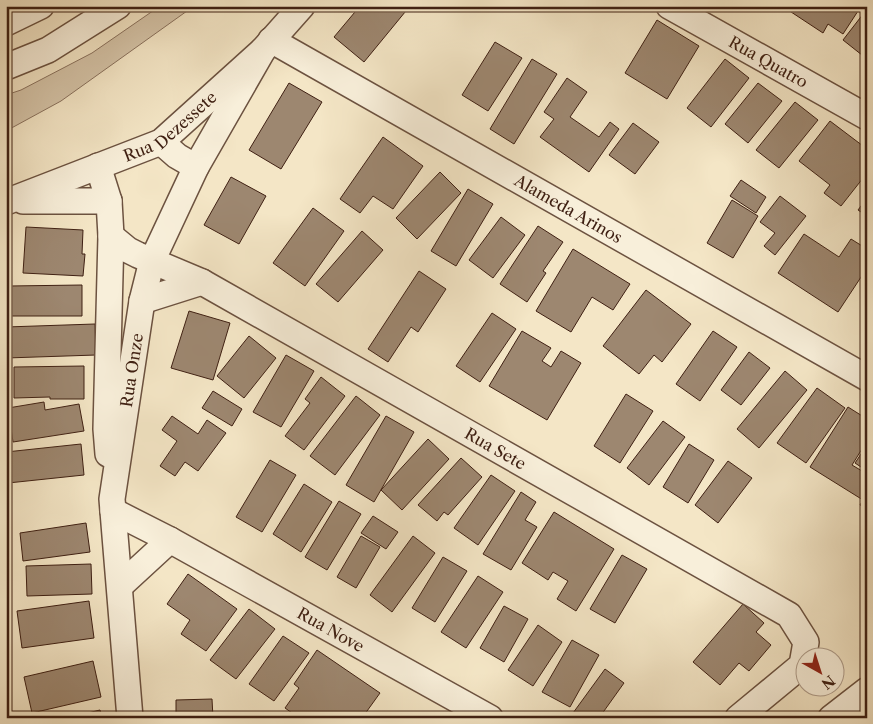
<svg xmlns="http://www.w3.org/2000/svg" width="873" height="724" viewBox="0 0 873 724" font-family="'Libre Caslon Text',serif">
  <rect width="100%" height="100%" fill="#f4e6c6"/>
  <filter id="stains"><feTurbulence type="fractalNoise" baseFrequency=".004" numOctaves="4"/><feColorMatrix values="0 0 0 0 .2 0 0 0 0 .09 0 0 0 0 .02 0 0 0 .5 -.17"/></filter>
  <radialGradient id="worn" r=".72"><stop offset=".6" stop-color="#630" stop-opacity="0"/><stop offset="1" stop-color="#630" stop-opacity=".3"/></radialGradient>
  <path fill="#d5c4a8" stroke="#8a725e" d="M160 6H194L61 101 6 131V95L21 90 92 53Z"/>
  <path fill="#9d8770" stroke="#3f2013" d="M360 6H410L364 62 334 37Z
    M782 6H853L852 8 858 11 843 34 828 24 823 33Z
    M867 9V59L843 40Z
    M657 20 699 46 667 99 625 73Z
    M495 42 522 58 488 111 462 95Z
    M532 59 557 74 514 144 490 129Z
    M725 59 749 78 711 127 687 108Z
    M567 78 587 92 570 117 599 137 610 122 619 129 589 172 540 137 554 119 544 112Z
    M289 83 322 102 281 169 249 150Z
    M758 83 782 101 748 143 725 124Z
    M795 102 818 120 779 168 756 150Z
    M830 121 867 149V173L841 206 824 193 830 185 799 161Z
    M633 123 659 142 635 174 609 155Z
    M383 137 423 166 393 209 373 196 360 213 340 199Z
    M440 172 461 193 417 239 396 218Z
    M231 177 266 196 239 244 204 225Z
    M741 180 766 197 756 213 730 196Z
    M468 189 493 204 456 266 431 251Z
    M780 196 806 216 775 255 764 246 775 233 760 222Z
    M867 198V216L858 210Z
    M732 200 758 216 733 258 707 243Z
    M313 208 344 231 305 286 273 263Z
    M501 217 525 235 493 278 469 260Z
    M538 226 563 242 543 271 546 273 527 302 500 284Z
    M26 227 83 230 82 254H85L83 276 23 273Z
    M362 231 383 250 338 302 316 284Z
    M804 234 839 257 851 239 867 249V268L838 312 778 273Z
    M573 249 630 284 613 310 592 297 571 332 536 311Z
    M419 271 446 289 418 332 411 327 388 362 368 349Z
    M82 285V316H9V286Z
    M646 290 691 324 662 362 654 355 639 374 603 346Z
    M189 311 230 323 213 380 171 368Z
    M492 313 516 329 480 382 456 366Z
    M95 324 96 355 6 358V327Z
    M522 331 551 348 542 361 551 367 561 351 581 363 547 420 489 386Z
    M713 331 737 347 700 401 676 384Z
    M249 336 276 358 244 398 217 376Z
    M749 352 770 368 741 405 721 390Z
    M286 355 314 371 281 427 253 412Z
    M84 366V399H50V397L14 398V367Z
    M785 371 807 390 759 448 737 429Z
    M321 377 345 396 304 450 285 436 310 403 305 399Z
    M817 388 845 408 806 463 777 443Z
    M213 391 242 409 232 426 202 408Z
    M626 394 653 411 620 463 594 446Z
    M356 396 380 415 335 475 310 456Z
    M44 402 45 410 79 404 84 431 13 442 8 408Z
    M848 407 867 419V441L852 465 867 474V509L860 505 863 500 810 467Z
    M172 416 198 434 207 420 226 433 198 471 185 462 175 476 160 466 177 441 162 430Z
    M386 416 414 432 374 502 346 485Z
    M663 421 685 437 649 485 627 468Z
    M428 439 449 459 402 510 381 490Z
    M81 444 84 475 8 483 6 452Z
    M689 444 714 460 688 503 663 487Z
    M867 445V471L855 463Z
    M461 458 482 477 448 515 444 512 437 521 418 505Z
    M270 460 296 475 262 532 236 517Z
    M728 461 752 478 718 523 695 505Z
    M491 475 515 491 478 545 454 528Z
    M304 484 332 502 301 552 273 534Z
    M521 492 536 502 525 520 537 527 511 570 483 554Z
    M339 501 361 514 327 570 305 557Z
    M554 512 614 549 576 611 557 599 568 581 553 572 548 580 522 563Z
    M373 516 398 532 386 549 361 533Z
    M86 523 90 552 23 561 20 533Z
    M361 536 380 547 356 588 337 577Z
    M413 536 435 553 392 612 370 595Z
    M622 555 647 569 615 623 590 609Z
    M443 557 467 571 435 622 412 608Z
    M91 564 92 594 27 596 26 566Z
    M188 574 237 609 206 651 181 634 190 620 167 604Z
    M478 576 503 592 466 648 441 632Z
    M89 601 94 638 22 648 17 611Z
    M743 604 764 623 756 632 771 645 749 671 739 663 720 685 693 662Z
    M504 606 528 619 504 662 480 648Z
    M249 609 275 629 236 679 210 660Z
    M538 625 562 642 533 686 508 670Z
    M283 636 309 653 274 701 249 684Z
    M572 640 599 655 570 707 542 692Z
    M317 650 380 693 362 718H299L285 708 299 688 294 684Z
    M93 661 101 697 32 713 24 677Z
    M605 669 624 683 599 718H581L573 713Z
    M212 699 213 718H176V700Z
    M100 710 102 718H67Z"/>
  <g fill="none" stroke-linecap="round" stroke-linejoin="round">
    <defs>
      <g id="street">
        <path id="s1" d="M669 6 867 117"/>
        <path d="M6 23 41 6"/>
        <path id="s2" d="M271 40 867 378"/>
        <path d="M6 67 48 50 118 6"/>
        <path d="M161 142 177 156 196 167"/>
        <path d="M98 166 109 201 111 236 106 429 108 454"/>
        <path d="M23 201H109"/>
        <path id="s3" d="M6 202 161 142 263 50 302 6"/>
        <path id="s4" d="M111 236 128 250 138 255 202 282 789 615 806 642 802 665 738 718"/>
        <path d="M142 301 202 282"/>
        <path id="s5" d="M113 511 170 540 490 718"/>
        <path d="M120 586 170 540"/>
        <path id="s6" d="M130 718 112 499 142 301 152 261 196 167 263 50"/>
        <path d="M831 718 867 690"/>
      </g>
    </defs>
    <use href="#street" stroke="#6c5240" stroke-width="28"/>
    <use href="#street" stroke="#f8efda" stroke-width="25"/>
  </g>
  <g text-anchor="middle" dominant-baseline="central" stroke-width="4" stroke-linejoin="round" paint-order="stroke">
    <g font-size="16" fill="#3f2013" stroke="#f8efda">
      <text stroke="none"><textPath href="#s1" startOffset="114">Rua Quatro</textPath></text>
      <text stroke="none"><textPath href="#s3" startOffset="182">Rua Dezessete</textPath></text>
      <text stroke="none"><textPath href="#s2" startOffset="342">Alameda Arinos</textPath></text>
      <text stroke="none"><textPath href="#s6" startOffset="350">Rua Onze</textPath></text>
      <text stroke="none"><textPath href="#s4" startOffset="440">Rua Sete</textPath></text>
      <text stroke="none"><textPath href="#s5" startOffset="248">Rua Nove</textPath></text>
    </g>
  </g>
  <rect width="873" height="724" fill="none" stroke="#f4e6c6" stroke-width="25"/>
  <rect x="8" y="8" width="858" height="709" fill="none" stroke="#3f2013" stroke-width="2.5"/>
  <rect x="12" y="12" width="848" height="699" fill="none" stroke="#3f2013"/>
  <g transform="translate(820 672) rotate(141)"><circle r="24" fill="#f8efda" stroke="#ae9c8a"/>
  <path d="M0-4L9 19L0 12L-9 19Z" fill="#8f2418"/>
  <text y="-8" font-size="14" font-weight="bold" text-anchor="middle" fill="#3f2013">N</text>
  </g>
  <rect width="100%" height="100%" filter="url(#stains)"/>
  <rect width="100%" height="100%" fill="url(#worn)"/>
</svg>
